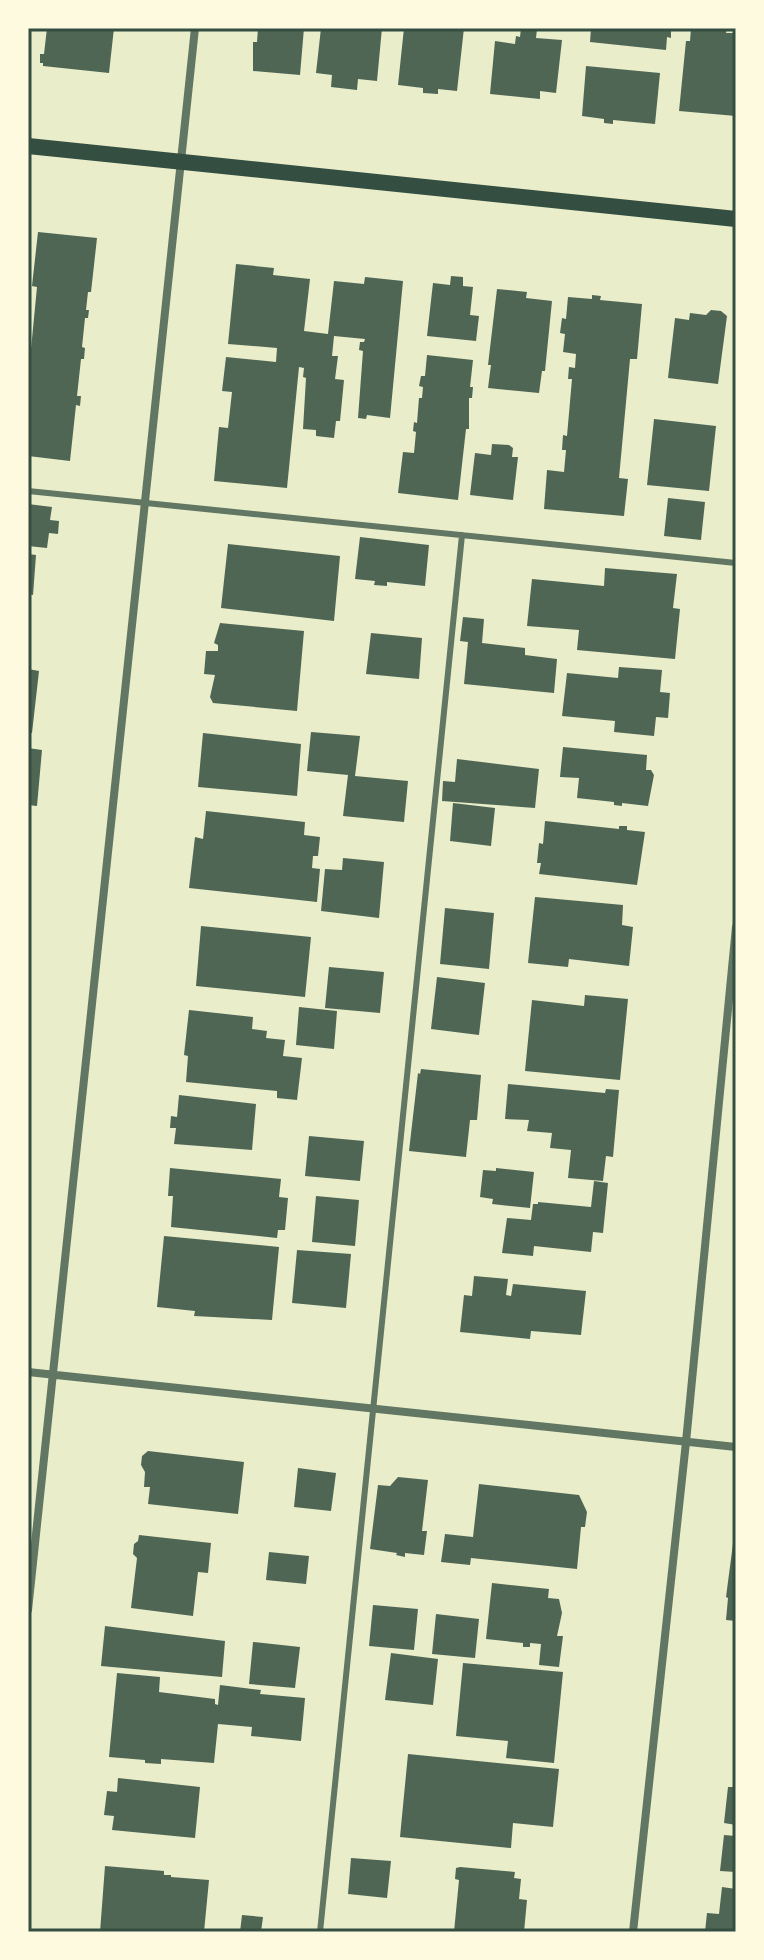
<svg xmlns="http://www.w3.org/2000/svg" width="764" height="1960" viewBox="0 0 764 1960" font-family="'Playfair Display',serif">
  <rect width="100%" height="100%" fill="#e9edc9"/>
  <path fill="#4f6655" d="M47 28H114L109 73 43 66V63H40V54H44Z
    M258 28H304L300 75 253 71V42H257Z
    M321 28H382L377 81 358 79 357 90 331 87 332 75 316 73Z
    M404 28H464L457 91 438 89V94L423 93V88L398 85Z
    M521 28 537 29 536 38 562 40 556 93 540 91V99L490 94 495 41 515 44 516 36 520 37Z
    M591 28H668L671 30V38L667 37 666 50 590 42Z
    M691 28H727L726 33H736V116L679 111 686 41H690Z
    M586 66 660 73 655 124 613 120V124L604 123V119L582 116Z
    M38 232 97 238 91 292H88L86 310H89L88 318H85L82 347 85 348 84 359H81L77 396H81L80 406 76 405 70 461 28 456V380L37 287 32 286Z
    M236 264 274 268 273 275 310 279 304 331 328 334 334 281 364 284 365 277 403 281 390 418 367 415 366 419 358 418 363 351 359 350 360 342H364L365 339 334 336 332 356H338L335 379 344 380 340 421H336L334 438 316 436V430L303 429 306 378 303 377 304 368 299 367 287 488 214 481 219 427 228 428 232 392 222 391 226 357 276 362 277 348 228 344Z
    M451 276 463 277V286L473 287 470 315 479 316 476 341 427 336 433 283 450 285Z
    M497 289 527 292 526 298 552 301 545 371H542L539 393 488 388 491 365H488Z
    M592 295 601 296 600 300 642 304 637 359H630L619 478 628 479 624 516 544 509 547 470 564 472 566 450H562L563 435 567 436 572 379H568L569 367 575 368 576 354 563 352 565 334 560 333 562 318 566 319 568 297 592 299Z
    M711 310 721 311 727 316 718 384 668 378 675 318 689 320 690 313 706 315Z
    M427 355 473 360 470 387H473L472 398H469V429H466L458 500 398 493 403 452 414 453 416 432 413 431 414 422 417 423 419 398H422L423 387 419 386 421 376H425Z
    M654 419 716 426 709 491 647 485Z
    M492 444 509 445 513 448 512 457H518L513 500 470 495 475 453 491 455Z
    M668 498 705 502 701 540 664 536Z
    M28 504 52 507 50 520 59 521 58 534 49 533 47 548 28 546Z
    M360 537 429 545 425 586 387 582V586L374 585 375 581 355 579Z
    M228 544 340 556 334 621 221 608Z
    M28 554 36 555 33 595 28 594Z
    M605 568 677 574 673 608 680 609 675 659 577 650 579 630 527 626 532 579 604 586Z
    M463 617 484 619 482 643 525 648V655L557 659 554 693 464 684 468 642 460 641Z
    M220 623 304 631 297 711 213 703 210 697 215 675 204 674 206 651H218V645L214 643Z
    M371 633 422 638 419 679 366 674Z
    M619 667 662 670 660 692 670 693 668 718 656 717 654 736 614 732 615 721 562 716 567 673 618 678Z
    M28 669 39 671 32 733H28Z
    M311 732 360 736 355 776 408 781 404 822 343 816 348 775 307 771Z
    M203 733 301 744 297 796 198 787Z
    M563 747 647 755 646 770H651L654 775 648 806 622 803V806L614 805V802L577 798 579 778 560 777Z
    M28 748 42 750 37 806 28 805Z
    M457 759 539 769 535 808 442 801 443 781 455 782Z
    M453 803 495 808 491 846 450 841Z
    M206 811 305 822 304 835 320 837 318 856H313L312 868 320 869 317 902 189 888 195 837 203 839Z
    M545 821 619 829V826H627V830L645 832 637 885 539 874 541 863H537L539 843 543 844Z
    M343 858 384 862 379 918 321 911 325 869 342 870Z
    M535 897 623 905 622 925 633 927 629 966 569 959 568 967 528 963Z
    M445 908 494 913 489 969 440 964Z
    M201 926 311 937 305 997 196 986Z
    M329 967 384 972 380 1013 325 1008Z
    M437 977 485 983 479 1035 431 1029Z
    M585 995 628 999 620 1080 525 1071 532 1000 584 1006Z
    M299 1007 337 1011 334 1049 296 1045Z
    M189 1010 253 1017 252 1029 267 1031 266 1038 285 1040 283 1056 302 1058 297 1100 277 1098V1091L186 1082 188 1056 184 1055Z
    M421 1069 481 1075 477 1120H470L466 1157 409 1151 418 1073 420 1074Z
    M508 1084 605 1093 606 1089 619 1090 613 1157 606 1156 603 1181 568 1178 571 1150 550 1148 552 1133 527 1131 529 1120 505 1119Z
    M179 1095 256 1104 252 1150 174 1144 176 1128H170L171 1116 177 1117Z
    M309 1136 364 1141 360 1181 305 1176Z
    M170 1168 281 1179 279 1197 288 1198 285 1230H278L277 1238 171 1227 173 1196H168Z
    M496 1168 534 1172 530 1208 492 1204 493 1199 480 1197 483 1170 496 1171Z
    M594 1181 608 1183 603 1233 593 1232 591 1252 534 1246 533 1256 502 1253 507 1218 531 1220 533 1204H538V1202L591 1207Z
    M316 1196 359 1200 355 1246 312 1242Z
    M164 1236 279 1247 272 1320 194 1316 195 1311 157 1307Z
    M297 1250 351 1254 346 1308 292 1303Z
    M474 1276 508 1279 506 1295 511 1296 513 1284 586 1291 581 1335 531 1331 530 1339 460 1332 464 1295 472 1296Z
    M148 1451 244 1462 238 1514 148 1504 150 1487H144L145 1472 141 1465 142 1456Z
    M298 1468 336 1473 331 1511 294 1507Z
    M398 1477 428 1480 422 1531H427L424 1555 405 1553V1557L396 1555 397 1553 370 1549 378 1485 390 1486Z
    M479 1484 579 1495 587 1512 585 1527H581L577 1569 471 1558 470 1565 441 1562 445 1534 473 1537Z
    M139 1535 211 1543 208 1573 198 1572 193 1616 131 1608 137 1558 133 1554 134 1544 138 1541Z
    M734 1536H736V1621L726 1620 728 1598 726 1597Z
    M269 1552 309 1556 306 1584 266 1580Z
    M492 1583 549 1589 548 1598 559 1599 562 1613 557 1636H563L559 1667 539 1665 541 1644 530 1643V1647H523V1643L486 1639Z
    M373 1605 418 1609 414 1650 369 1646Z
    M436 1614 479 1619 475 1658 432 1654Z
    M105 1626 225 1641 222 1677 101 1666Z
    M253 1642 300 1647 295 1688 249 1684Z
    M391 1653 438 1659 433 1705 385 1700Z
    M463 1663 563 1672 554 1763 506 1758 508 1741 456 1736Z
    M117 1673 160 1677 159 1692 215 1699V1704L218 1705 220 1685 261 1690 260 1694 305 1698 301 1741 251 1736 252 1727 218 1724 214 1763 161 1759V1764L145 1763V1760L109 1757Z
    M408 1754 559 1769 553 1827 513 1823 511 1848 400 1837Z
    M118 1778 200 1787 195 1838 112 1830 114 1816 104 1815 107 1791 117 1792Z
    M728 1787H736V1825L724 1823Z
    M724 1835 736 1836V1872L720 1871Z
    M351 1858 391 1861 387 1898 348 1894Z
    M105 1866 164 1871V1875H171V1877L209 1880 204 1932H100Z
    M460 1867 515 1872 514 1878 521 1879 519 1899 527 1900 524 1932H454L459 1880 455 1879 456 1868Z
    M722 1887 736 1889V1932H705L707 1913 719 1914Z
    M242 1915 263 1917 261 1932H240Z"/>
  <g fill="none" stroke-linecap="round" stroke-linejoin="round">
    <path stroke="#617663" stroke-width="6" d="M28 491 736 563
      M320 1932 462 535"/>
    <path stroke="#617663" stroke-width="8" d="M28 1372 736 1447
      M28 1610 195 28
      M633 1932 686 1442 736 927"/>
    <path stroke="#344e41" stroke-width="16" d="M28 146 736 219"/>
  </g>
  <rect width="764" height="1960" fill="none" stroke="#fefae0" stroke-width="60"/>
  <rect x="30" y="30" width="704" height="1900" fill="none" stroke="#344e41" stroke-width="3"/>
</svg>
